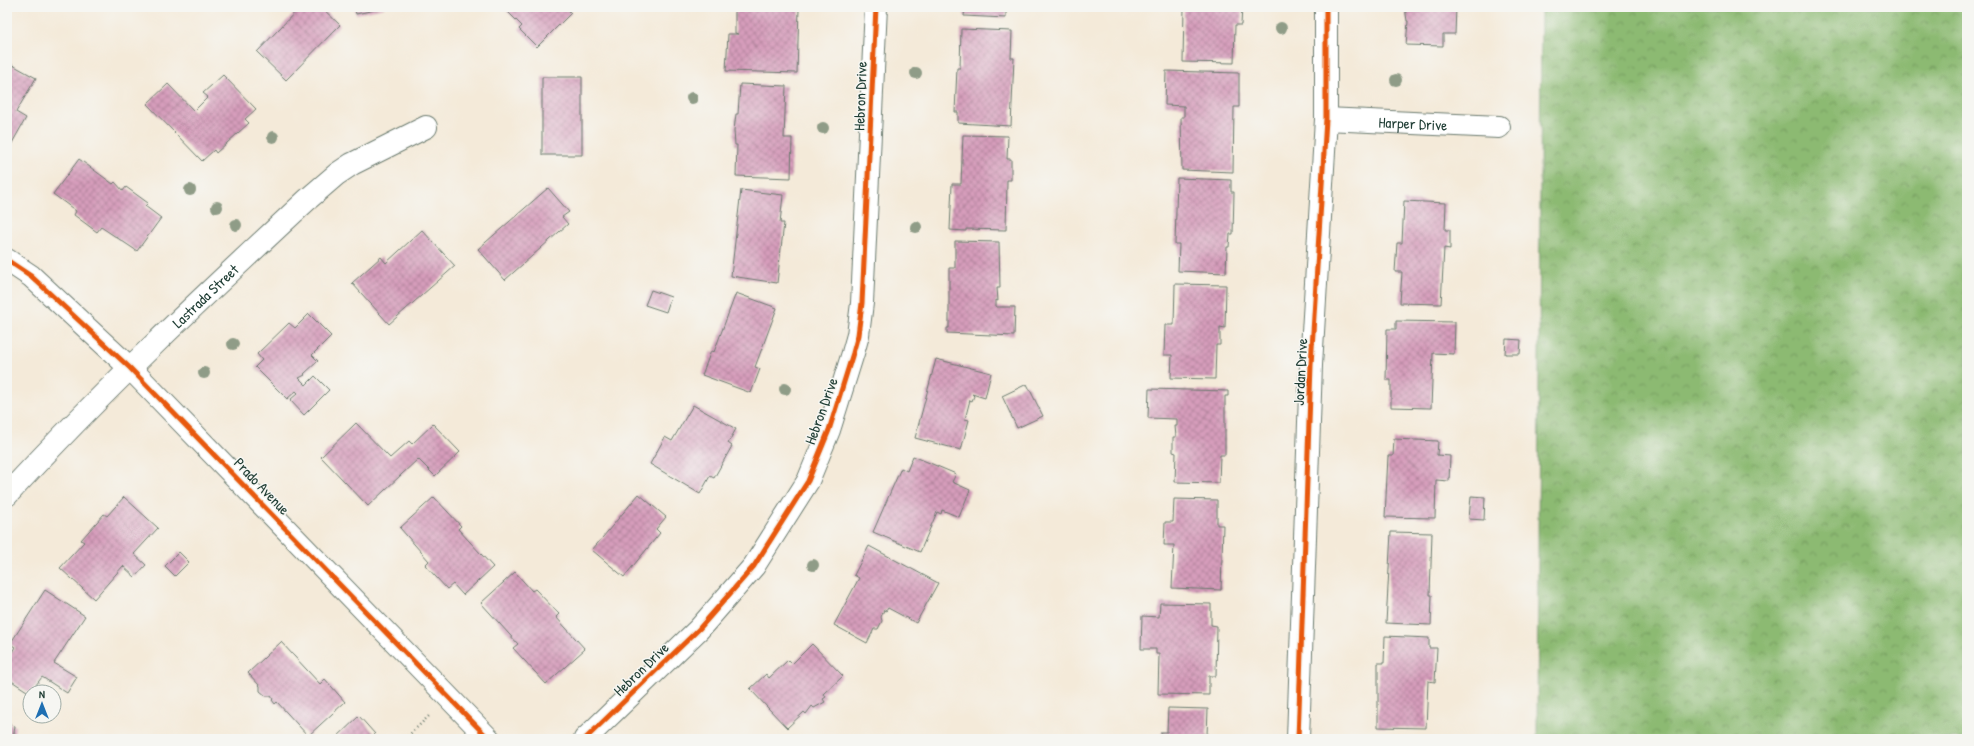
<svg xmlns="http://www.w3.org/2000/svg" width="1974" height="746" viewBox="0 0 1974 746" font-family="'Patrick Hand',sans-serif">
  <defs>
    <pattern id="forest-crowns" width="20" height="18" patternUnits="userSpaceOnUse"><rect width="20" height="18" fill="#8cba72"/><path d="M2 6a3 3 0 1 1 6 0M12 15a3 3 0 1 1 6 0" fill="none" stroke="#72985e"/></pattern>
    <pattern id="building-cross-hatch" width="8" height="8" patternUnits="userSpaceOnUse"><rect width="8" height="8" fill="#d69dbb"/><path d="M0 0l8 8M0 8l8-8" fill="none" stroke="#ad8199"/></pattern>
  </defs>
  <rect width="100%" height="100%" fill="#f6f6f2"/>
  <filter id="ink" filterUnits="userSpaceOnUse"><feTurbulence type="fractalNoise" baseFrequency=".025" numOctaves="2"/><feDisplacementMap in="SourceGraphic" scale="8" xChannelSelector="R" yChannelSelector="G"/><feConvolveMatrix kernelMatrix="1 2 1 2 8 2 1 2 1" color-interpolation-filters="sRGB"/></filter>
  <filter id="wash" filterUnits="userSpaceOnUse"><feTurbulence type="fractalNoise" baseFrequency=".012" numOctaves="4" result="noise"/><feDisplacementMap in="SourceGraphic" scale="16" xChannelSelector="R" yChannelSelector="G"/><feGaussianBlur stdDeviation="0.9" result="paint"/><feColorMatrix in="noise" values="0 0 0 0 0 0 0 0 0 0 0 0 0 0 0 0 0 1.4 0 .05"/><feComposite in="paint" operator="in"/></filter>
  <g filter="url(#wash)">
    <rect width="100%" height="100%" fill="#f4ead9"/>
    <path fill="url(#forest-crowns)" stroke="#567c53" d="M1541 7H1967V739H1537Z"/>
    <g id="blocks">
      <path fill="url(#building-cross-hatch)" d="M300 7H321L340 25 286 80 257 52Z
        M354 7H384V8L356 14Z
        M503 7H565L571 13 537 47 519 29 522 26Z
        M735 7H792V9H799L797 73 726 71 728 34H738L735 33Z
        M965 7H1006V18L964 16Z
        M1184 7H1242L1241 25H1235L1234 63 1183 62Z
        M1405 7H1456L1455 34H1443V46L1406 45 1408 21H1407Z
        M961 29 1012 31 1011 58H1014L1011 126 958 123V112H955L957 68H960Z
        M9 63 36 78 16 112 26 118 7 152V66Z
        M1166 71 1239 73V107H1234L1233 172 1182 170 1181 117H1184V106L1165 105Z
        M223 75 256 109 245 119 249 123 216 153 214 150 202 161 147 104 168 84 194 111 208 97 203 93Z
        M542 77H582V155H542Z
        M740 84 786 86 784 138H792L791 178 736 176 737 145H735L734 130 736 114H738Z
        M963 135 1008 136 1007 159H1011V180H1007L1006 230 966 229V231L950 230 952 184H961Z
        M79 159 113 184 115 182 123 191 126 187 148 203 145 206 161 218 137 251 101 227 97 232 74 215 76 211 53 194Z
        M1177 178 1231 180V192H1234L1233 234H1230L1229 247H1227L1226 273 1178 271 1179 244H1175Z
        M548 188 569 212 562 217 568 224 505 280 478 249Z
        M741 190 783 195 780 223H784L777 283 731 276Z
        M1404 201 1446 203 1445 230H1450V249L1444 248 1441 304 1400 303 1402 272H1395L1397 243H1402Z
        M422 230 455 266 389 324 352 283 381 257 386 263Z
        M955 241 999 242 1000 288H997L998 301 996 300V307H1015L1014 336 947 333V328H949V268H955Z
        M1175 284 1226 285 1225 328 1220 327V345H1216L1215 379 1171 378 1172 355H1164L1165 325H1174Z
        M651 290 671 297 666 312 645 305Z
        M736 293 777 308 755 367 760 369 751 393 702 375 711 351 714 352Z
        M309 314 331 336 312 355 318 361 304 374 305 375 299 378 306 385 315 376 329 390 304 415 290 400 298 393 296 391 287 399 255 367 262 360 257 354 289 323 295 328Z
        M1396 321 1455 322 1454 354 1433 353 1431 408 1391 407V380H1386L1387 329H1396Z
        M1506 339 1521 340 1520 354H1505Z
        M936 359 991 373 985 398 972 394 974 396 972 401 970 400 965 419 969 420 961 450 915 438Z
        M1027 384 1043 416 1017 428 1002 396Z
        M1149 389 1228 391V396H1225V455H1220L1219 483 1175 482 1176 453 1173 452V437H1176L1175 426H1177V419L1148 418Z
        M693 405 736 429 728 443 732 446 714 478 710 476 700 494 650 464 665 437 672 441Z
        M356 423 390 458 409 441 412 444 433 424 460 452 435 476 418 459 368 506 321 457Z
        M1394 439 1438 441 1437 455 1450 456 1449 481 1436 480 1435 518 1385 517 1388 456H1393Z
        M913 456 956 474 952 482 970 490 959 517 942 510 941 514 937 512 920 552 873 532 901 468 907 471Z
        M639 494 666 517 656 529 660 533 624 577 592 550Z
        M1471 496 1485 497 1484 520 1469 519Z
        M124 497 158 528 134 554 146 565 135 577 123 566 94 599 60 568 84 542 81 540 104 514 107 516Z
        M434 497 461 526 458 529 493 567 463 595 453 584 447 589 425 565 429 561 400 528Z
        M1174 499 1217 500V525H1223L1221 590 1172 588 1174 545H1164L1165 522H1173Z
        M1391 532 1432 533 1430 595H1432L1431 625 1386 623Z
        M869 546 938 583 916 623 888 608 886 611 884 610 881 617 882 621 878 629H874L867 643 834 625 859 578 854 575Z
        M179 552 189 562 175 576 165 566Z
        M515 572 532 591 535 589 559 614 556 617 585 649 546 684 513 648 518 644 481 603Z
        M45 590 85 616 54 663 77 677 67 693 42 677 30 693 7 678V660L15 647 10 644Z
        M1160 603 1211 604V625L1217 626 1216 676H1209V695L1158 694 1159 654H1156V649H1141L1142 616 1159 617Z
        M1385 636 1429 638V648H1437L1435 682 1428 681 1426 728 1378 727V663H1384Z
        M281 642 320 684 325 679 345 702 308 736 277 702 275 704 272 700 273 699 271 696H266L260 691V686L248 673Z
        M812 644 843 676 824 694 826 697 823 699 825 702 814 708 812 706 806 714 804 712 787 728 750 689 766 674 769 678 788 660 792 664Z
        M1168 708 1208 709 1207 735H1209V739H1161V732H1167Z
        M359 716 375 734 372 738 373 739H335Z
        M7 723 15 726 13 739H7Z"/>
    </g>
  </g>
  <g filter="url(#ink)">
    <use href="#blocks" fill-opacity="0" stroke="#6a7a6e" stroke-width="1"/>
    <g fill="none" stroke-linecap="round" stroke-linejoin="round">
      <defs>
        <g id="minor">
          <path id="s1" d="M1326 119 1499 127"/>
          <path d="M7 260 31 276 130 368 489 739"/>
          <path id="s2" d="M7 495C102 391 205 295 308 199L337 174 352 164 426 127"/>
          <path d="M585 739 699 629 754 566 808 481 829 430 853 353 858 335 862 303 876 7"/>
          <path d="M1298 739 1311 365 1326 119V7"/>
        </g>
      </defs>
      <use href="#minor" stroke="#6a7a6e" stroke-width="24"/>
      <path stroke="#6a7a6e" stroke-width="2.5" stroke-dasharray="1 3" stroke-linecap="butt" d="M405 739 429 716"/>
      <use href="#minor" stroke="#fff" stroke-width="22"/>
      <defs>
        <path id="cycleway" d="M7 260 31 276 130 368 489 739
          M585 739 699 629 754 566 808 481 829 430 853 353 858 335 862 303 876 7
          M1298 739 1311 365 1326 119V7"/>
      </defs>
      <use href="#cycleway" stroke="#f6f6f2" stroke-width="8"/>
      <use href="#cycleway" stroke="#e8590c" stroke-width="5"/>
    </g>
    <g fill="#8f9c87">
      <circle cx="1281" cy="28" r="6"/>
      <circle cx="916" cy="73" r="6"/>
      <circle cx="1396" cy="80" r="6"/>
      <circle cx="692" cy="98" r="6"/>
      <circle cx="823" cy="128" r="6"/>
      <circle cx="273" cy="137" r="6"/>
      <circle cx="190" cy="190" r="6"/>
      <circle cx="217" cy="207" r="6"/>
      <circle cx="236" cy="225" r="6"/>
      <circle cx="916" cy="227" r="6"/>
      <circle cx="233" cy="344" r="6"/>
      <circle cx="204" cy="373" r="6"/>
      <circle cx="785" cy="389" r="6"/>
      <circle cx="813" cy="565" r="6"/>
    </g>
  </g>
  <g text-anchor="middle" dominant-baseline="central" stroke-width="3" stroke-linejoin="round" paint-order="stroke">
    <g font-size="15" fill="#1f3d34" stroke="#f6f6f2">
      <text transform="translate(860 96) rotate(-88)">Hebron Drive</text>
      <text stroke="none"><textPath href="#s1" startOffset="87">Harper Drive</textPath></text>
      <text stroke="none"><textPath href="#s2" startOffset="281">Lastrada Street</textPath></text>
      <text transform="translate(1300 372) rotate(-87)">Jordan Drive</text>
      <text transform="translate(821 411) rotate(-70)">Hebron Drive</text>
      <text transform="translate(262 486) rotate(46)">Prado Avenue</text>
      <text transform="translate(641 669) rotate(-44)">Hebron Drive</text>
    </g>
  </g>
  <rect width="1974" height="746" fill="none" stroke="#f6f6f2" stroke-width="24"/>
  <g transform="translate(42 704)"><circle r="19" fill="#f6f6f2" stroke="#a0aca6"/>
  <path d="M0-3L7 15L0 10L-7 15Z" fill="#1f6fb2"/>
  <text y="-6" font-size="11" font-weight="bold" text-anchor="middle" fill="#1f3d34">N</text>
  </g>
</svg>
